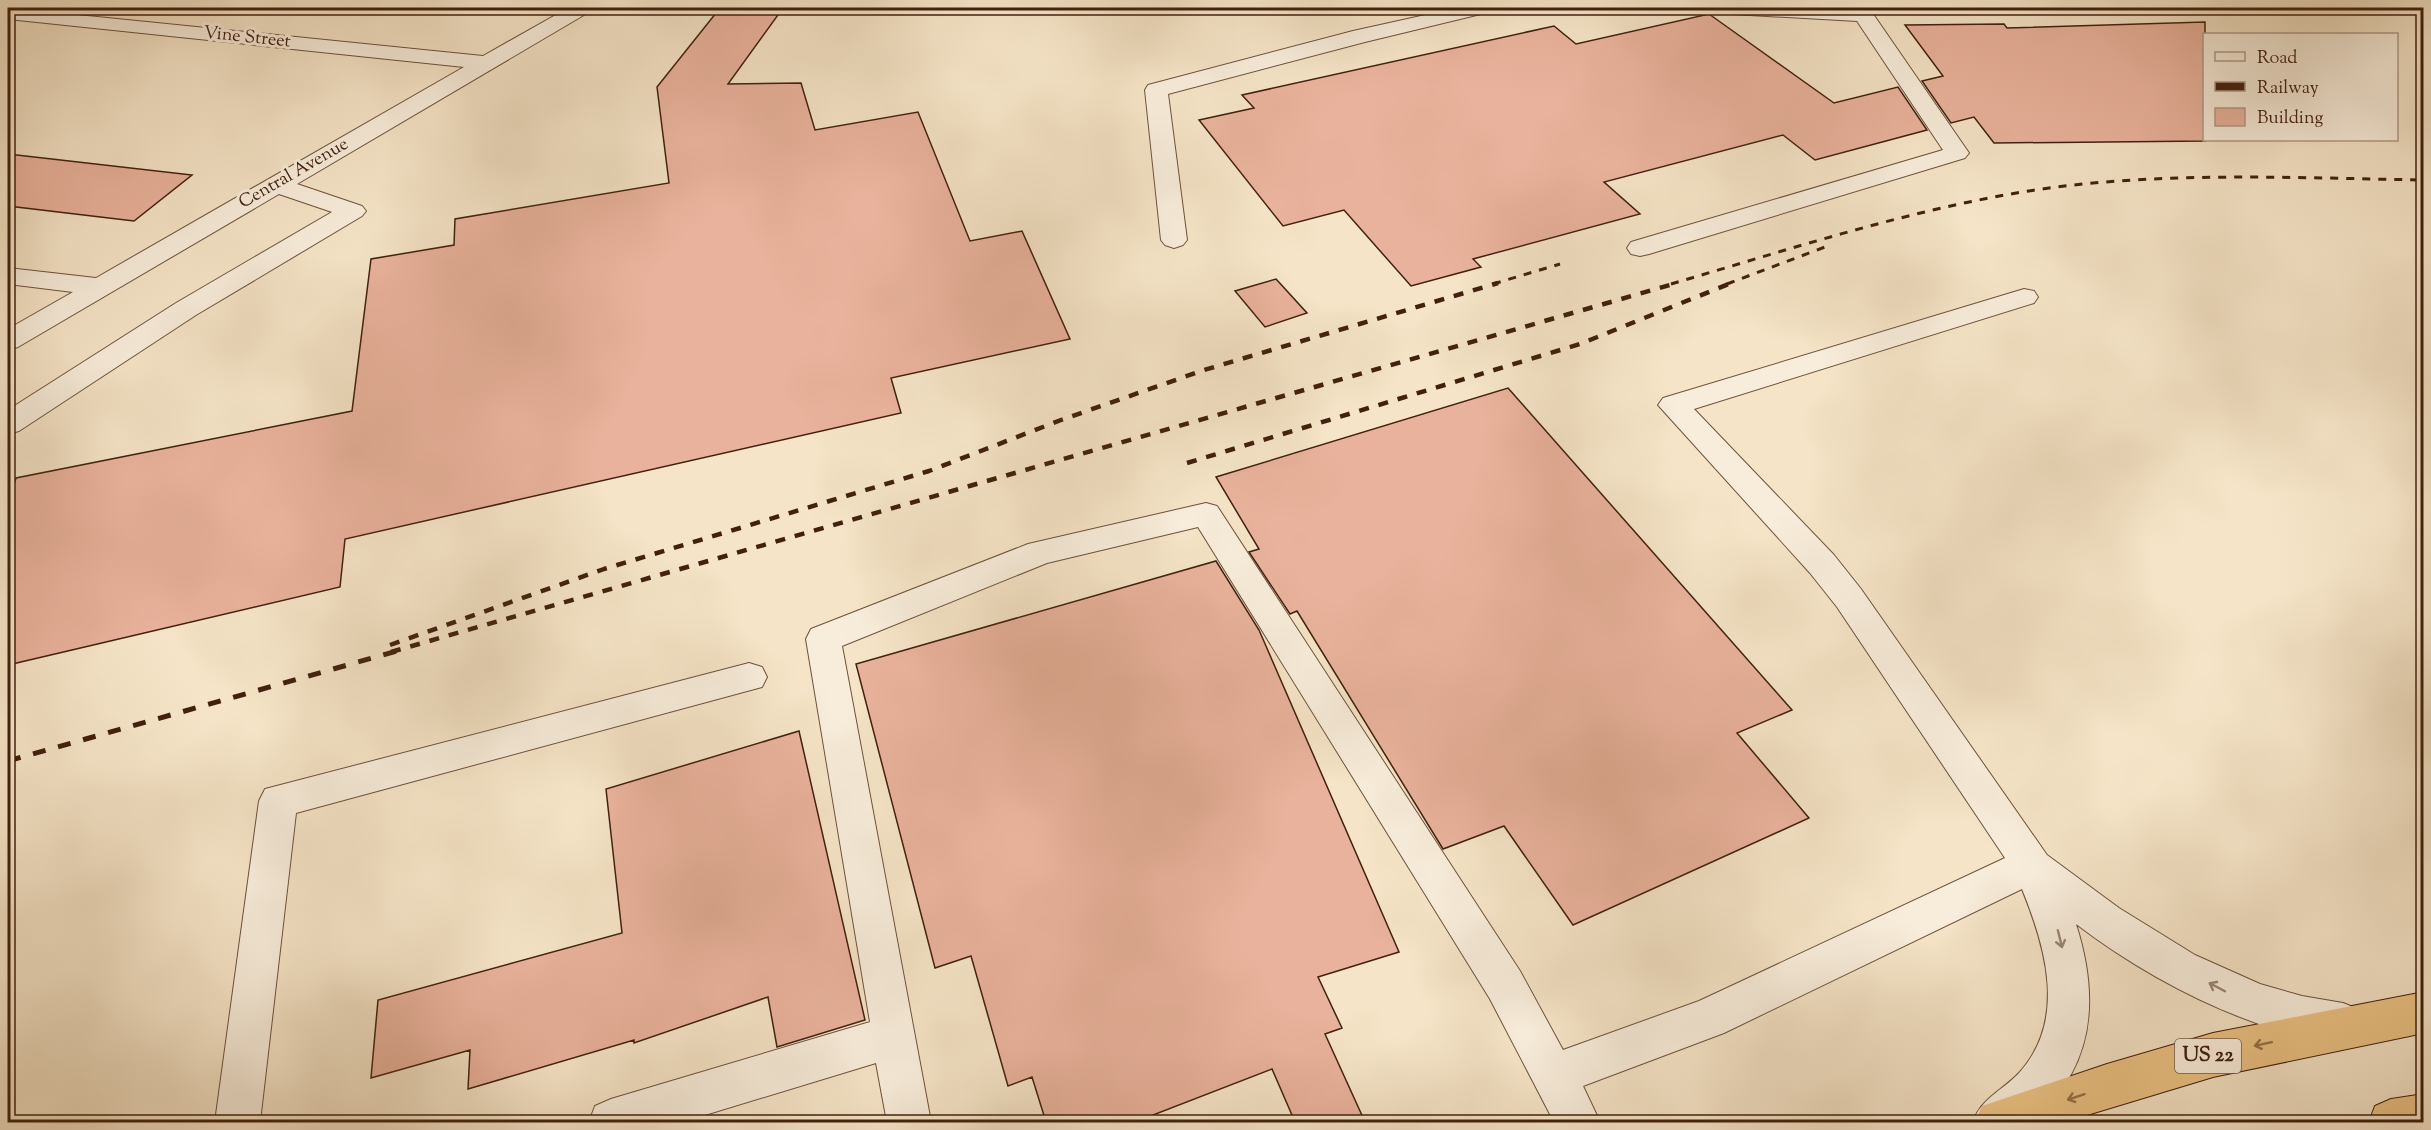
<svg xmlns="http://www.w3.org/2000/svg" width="2431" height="1130" viewBox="0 0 2431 1130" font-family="'Sorts Mill Goudy',serif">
  <rect width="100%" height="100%" fill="#f5e4c7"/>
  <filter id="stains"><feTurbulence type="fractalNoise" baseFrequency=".00333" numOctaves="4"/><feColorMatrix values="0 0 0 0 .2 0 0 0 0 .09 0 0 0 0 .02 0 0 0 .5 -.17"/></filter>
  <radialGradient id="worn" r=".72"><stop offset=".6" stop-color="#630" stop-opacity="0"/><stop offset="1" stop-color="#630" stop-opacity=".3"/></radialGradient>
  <path fill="#e9b29c" stroke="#41200e" stroke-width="1.5" d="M720 8H783L728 84 801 83 815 130 918 112 970 241 1022 231 1070 339 891 378 901 413 345 539 340 587 8 665V503L16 478 352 411 371 259 454 245 455 219 669 183 657 87Z
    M1709 14 1834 103 1898 87 1927 130 1815 160 1783 135 1604 182 1640 214 1473 259 1481 267 1411 286 1344 210 1283 226 1199 120 1254 108 1242 95 1554 26 1576 44Z
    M2205 22V141L1994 143 1974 117 1951 123 1922 81 1943 76 1905 25 2004 24 2007 28Z
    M8 154 192 175 134 221 8 206Z
    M1276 279 1307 313 1265 327 1235 291Z
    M1508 388 1792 710 1737 733 1809 818 1573 925 1504 826 1443 849 1297 611 1290 614 1249 552 1259 549 1216 477Z
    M1216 561 1259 630 1399 952 1318 977 1342 1028 1325 1034 1365 1122H1295L1272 1069 1135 1122H1046L1032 1077 1008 1086 971 956 935 968 856 664Z
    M799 731 865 1020 777 1047 768 997 634 1043V1040L468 1089 470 1050 371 1078 378 1000 622 933 606 789Z"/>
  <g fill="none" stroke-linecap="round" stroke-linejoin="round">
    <defs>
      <path id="minor" d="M8 8 483 56 568 8H592L589 12 297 184 362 206 366 211 362 216 196 315 19 431 8 434V410L176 303 332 212 279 194 18 347 8 350V329L73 292 8 284V268L96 278 464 67 8 19Z
        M1457 8H1492L1489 12 1365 42 1168 94 1187 240 1183 245 1174 248 1165 245 1161 240 1145 90 1148 85 1353 31Z
        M1722 8H1841L1871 11 1969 153 1965 158 1649 254 1640 256 1631 254 1627 248 1631 242 1943 150 1857 21 1732 14 1725 12Z
        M2024 289 2034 291 2038 297 2034 303 1694 409 1834 555 1861 589 2047 855 2119 908 2195 955 2260 984 2302 996 2343 1003 2358 1009 2365 1024 2358 1039C2353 1041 2347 1045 2341 1044 2322 1044 2301 1037 2283 1032 2208 1009 2138 971 2076 924 2100 999 2095 1070 2030 1122H1973C1981 1098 2002 1091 2019 1073 2067 1020 2046 948 2022 889L1724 1033 1583 1086 1600 1122H1554L1490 999 1198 527 1047 563 842 646 931 1122H887L876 1063 682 1122H589L595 1106 611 1099 870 1022 806 639 811 629 1028 544 1206 503 1217 506 1520 971 1563 1050 1699 1001 2005 858 1837 607 1810 573 1658 405 1663 398Z
        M749 663 762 667 767 677 762 687 296 813 260 1122H215L259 801 265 789Z"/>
      <path id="highway" d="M2424 992V1033L2213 1077 2064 1122H1975L1982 1106 2107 1064 2213 1033Z
        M2424 1094V1122H2369L2375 1106 2391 1099Z"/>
    </defs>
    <use href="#minor" stroke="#6e513c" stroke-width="2"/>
    <use href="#highway" stroke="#41200e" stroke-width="2"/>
    <use href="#minor" fill="#f8eddb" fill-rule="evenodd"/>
    <use href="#highway" fill="#eac284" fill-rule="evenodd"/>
    <path stroke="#41200e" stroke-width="3" stroke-dasharray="8 8" stroke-linecap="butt" d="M1493 284 1560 264
      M1671 284C1791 249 1911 209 2035 190 2163 171 2295 178 2424 180
      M1727 284 1825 247"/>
    <path stroke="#41200e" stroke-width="4.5" stroke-dasharray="10 10" stroke-linecap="butt" d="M1187 463 1580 344 1731 283
      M390 645 604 569 929 471 1061 420 1204 370 1498 283
      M391 652 1677 283"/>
    <path stroke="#41200e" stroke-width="5" stroke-dasharray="13 13" stroke-linecap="butt" d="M8 761 397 651"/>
  </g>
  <defs><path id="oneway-shaft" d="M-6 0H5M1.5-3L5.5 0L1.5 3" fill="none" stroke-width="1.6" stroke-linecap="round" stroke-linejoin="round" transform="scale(1.5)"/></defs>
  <g stroke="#9c8674">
    <use href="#oneway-shaft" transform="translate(2060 939) rotate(76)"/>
    <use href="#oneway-shaft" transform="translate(2217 987) rotate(-152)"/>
  </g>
  <g stroke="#967149">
    <use href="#oneway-shaft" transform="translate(2263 1044) rotate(168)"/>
    <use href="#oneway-shaft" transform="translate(2076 1097) rotate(162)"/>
  </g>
  <g text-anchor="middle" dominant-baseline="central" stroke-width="6" stroke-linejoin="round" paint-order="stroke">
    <g font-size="18" fill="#41200e" stroke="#f8eddb">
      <text transform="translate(247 38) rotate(6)">Vine Street</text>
      <text transform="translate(294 174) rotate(-30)">Central Avenue</text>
    </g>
    <rect fill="#f8eddb" stroke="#785e4c" stroke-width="1.5" x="2175" y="1039" width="66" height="34" rx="4.5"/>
    <g font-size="20" font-weight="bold" fill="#41200e">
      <text x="2208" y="1056">US 22</text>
    </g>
  </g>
  <rect width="2431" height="1130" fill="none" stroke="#f5e4c7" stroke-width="30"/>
  <rect x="9" y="9" width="2413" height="1112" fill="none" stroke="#41200e" stroke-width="3"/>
  <rect x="15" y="15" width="2401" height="1100" fill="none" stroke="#41200e" stroke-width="1.5"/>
  <rect x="2203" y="33" width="195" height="108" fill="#f8eddb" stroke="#af9b89" stroke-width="1.5"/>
  <rect x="2215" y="52" width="30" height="9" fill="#f8eddb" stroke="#af9b89" stroke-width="1.5"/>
  <text x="2257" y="63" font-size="18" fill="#41200e">Road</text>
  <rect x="2215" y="82" width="30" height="9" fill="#41200e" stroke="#af9b89" stroke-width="1.5"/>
  <text x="2257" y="93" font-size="18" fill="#41200e">Railway</text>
  <rect x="2215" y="108" width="30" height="18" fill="#e9b29c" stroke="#af9b89" stroke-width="1.5"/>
  <text x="2257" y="123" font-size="18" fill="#41200e">Building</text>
  <rect width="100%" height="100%" filter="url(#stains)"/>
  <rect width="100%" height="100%" fill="url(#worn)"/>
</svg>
